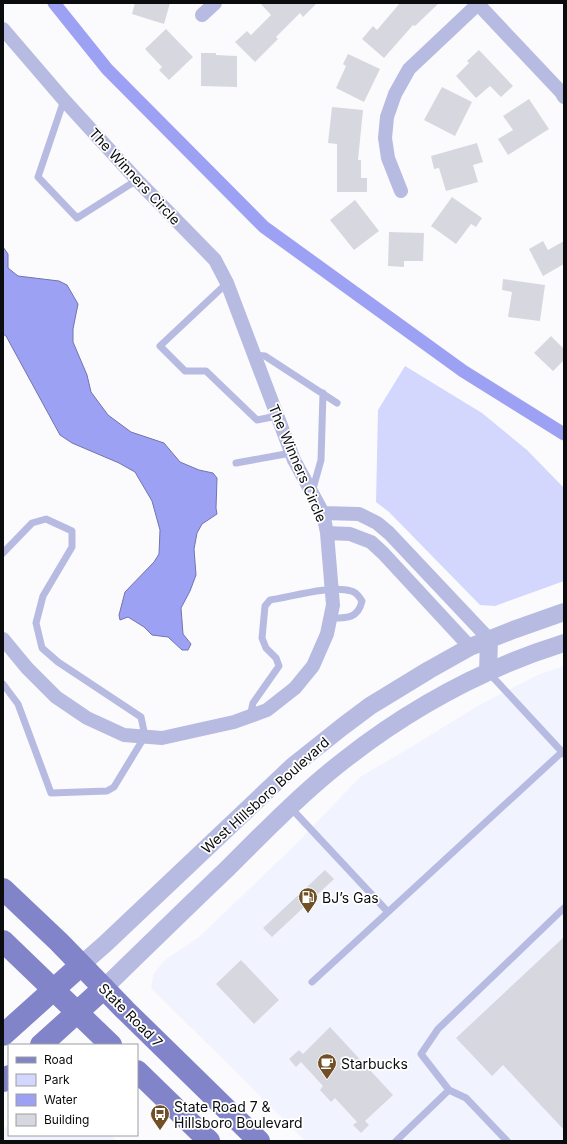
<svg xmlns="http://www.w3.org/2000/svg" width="567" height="1144" viewBox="0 0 567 1144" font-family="Inter,sans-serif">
  <rect width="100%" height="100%" fill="#fbfbfe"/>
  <path fill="#f1f3ff" d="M564 666V1141H305L151 988 154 973 166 959 198 938 294 846 360 777 411 747 481 704 540 674Z
    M9 1124V1135H111L116 1141H3V1130Z"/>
  <path fill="#d3d7fe" d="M405 366 482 413 527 450 564 488V581L495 606 480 605 389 512 376 502 378 410Z"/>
  <path fill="#9da1f3" stroke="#7174ae" d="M3 247 8 254V268L18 276 59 281 67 285 78 304 73 329V342L87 375 91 392 108 415 131 432 164 443 180 462 199 470 213 473 217 478 216 508 217 514 202 524 197 533 194 549 196 575 190 591 181 608 183 634 191 644 188 650H182L168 637 152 635 144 627 128 617 120 620 119 615 125 592 154 562 159 554 160 530 152 501 135 472 119 463 72 443 60 435 6 336 3 334Z"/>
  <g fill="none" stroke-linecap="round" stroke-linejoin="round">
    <path stroke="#9da1f3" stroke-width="13" d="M54 3 107 69 264 227 463 371 564 434"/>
  </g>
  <path fill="#d7d7df" d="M135 3H170L164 24 132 14Z
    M260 3H317L303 17 300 13 276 37 278 39 255 62 235 42 247 31 251 35 271 15Z
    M400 3H439L415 26 413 25 384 58 362 39 373 26 377 30Z
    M166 29 193 57 169 80 159 70 162 67 145 49Z
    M479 50 513 86 501 97 490 86 476 98 456 76 469 63 467 61Z
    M201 53H216V55L237 56V87L201 86Z
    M348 54 380 69 364 102 336 88 346 66 343 64Z
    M442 87 472 102 455 136 424 120Z
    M529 99 549 129 508 155 498 139 513 130 503 116Z
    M332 107 363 110 358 160H361V178H367V192H337V144L328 143Z
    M477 143 483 162 473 165 478 182 446 191 439 168 434 169 431 156Z
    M452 197 482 218 476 227 471 224 456 244 431 226Z
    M355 200 379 231 354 250 330 220Z
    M389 232 424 233 423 261H404V267L388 266Z
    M543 241 548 250 564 241V264L543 276 529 249Z
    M503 279 545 285 540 321 508 317 512 292 502 290Z
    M551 336 564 349V360L553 371 534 353Z
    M325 870 334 879 272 937 263 928Z
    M564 937V1130L503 1065 492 1076 456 1038Z
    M241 960 279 1000 254 1024 216 984Z
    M330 1027 393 1095 365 1121 369 1125 361 1133 353 1125 357 1122 335 1098 331 1102 320 1090 323 1086 301 1062 296 1067 289 1059 299 1050 303 1054Z"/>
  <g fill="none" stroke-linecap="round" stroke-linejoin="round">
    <path stroke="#b8bbe1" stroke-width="7" d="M64 100 38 177 77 218 137 180
      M227 283 160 346 185 371H206L257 420 277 416
      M254 355 265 356 337 403
      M236 463 291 453
      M312 492 321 460 323 393
      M3 553 32 523 46 519 72 531V547L43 596 36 623 42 648 58 662 141 717 145 736 114 787 107 791 51 793 18 704 3 684
      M489 673 564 754
      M250 716 253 703 279 666 276 658 266 648 262 638 265 606 270 600C291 597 331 585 351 591 357 592 359 597 362 601 358 619 346 618 331 618
      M290 807 388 912
      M312 982 562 752
      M396 1141 449 1090
      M507 1141 466 1098 449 1090 421 1054 438 1029 564 908"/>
    <path stroke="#b8bbe1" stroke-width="14" d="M477 3 561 92 564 97
      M202 15 215 3
      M3 29 64 100 137 180 215 260 227 283 294 460 323 513 327 533 333 605 327 634 313 666 295 688 267 710 234 722 162 738 124 735 87 718 56 697 27 668 3 639
      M401 191 388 158 385 138 387 117 395 94 409 69 478 4
      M323 513 359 514 377 523 389 533 489 639
      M327 533 350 534 371 542 383 553 470 647"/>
    <path stroke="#b8bbe1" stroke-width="18" d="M488 672 489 639
      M81 965 105 944 293 766 342 727 370 706 429 670 470 647 513 630 564 612
      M104 988C145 948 186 908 228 868 265 831 302 793 343 761 409 709 484 668 564 643"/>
    <path stroke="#8184c8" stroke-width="22" d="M3 889 59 942 125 1010 259 1141
      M3 941 111 1045
      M3 1035 81 965
      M41 1045 104 988
      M137 1071 209 1141
      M3 1081 9 1076"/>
  </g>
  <defs>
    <symbol id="fuel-pin" viewBox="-11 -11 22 30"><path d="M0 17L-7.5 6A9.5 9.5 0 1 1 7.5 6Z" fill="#715027" stroke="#fff"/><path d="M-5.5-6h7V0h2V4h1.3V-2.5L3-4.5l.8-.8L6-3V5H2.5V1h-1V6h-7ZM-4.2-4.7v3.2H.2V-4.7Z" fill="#fff"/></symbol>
    <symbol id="cafe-pin" viewBox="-11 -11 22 30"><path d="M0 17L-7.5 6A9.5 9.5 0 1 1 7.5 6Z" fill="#715027" stroke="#fff"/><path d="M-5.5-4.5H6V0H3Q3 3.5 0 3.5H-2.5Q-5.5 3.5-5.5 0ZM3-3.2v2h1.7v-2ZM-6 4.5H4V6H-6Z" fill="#fff"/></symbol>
    <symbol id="bus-pin" viewBox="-11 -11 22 30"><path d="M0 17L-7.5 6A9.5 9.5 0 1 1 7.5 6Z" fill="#715027" stroke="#fff"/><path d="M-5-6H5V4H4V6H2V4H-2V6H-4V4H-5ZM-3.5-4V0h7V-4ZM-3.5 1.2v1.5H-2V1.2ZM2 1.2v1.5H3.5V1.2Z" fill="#fff"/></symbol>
  </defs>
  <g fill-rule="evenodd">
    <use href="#fuel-pin" x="297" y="886" width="22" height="30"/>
    <use href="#cafe-pin" x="316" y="1052" width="22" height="30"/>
    <use href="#bus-pin" x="149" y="1103" width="22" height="30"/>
  </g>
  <g text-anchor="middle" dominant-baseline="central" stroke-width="3.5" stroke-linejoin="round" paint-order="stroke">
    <g font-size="14" fill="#0b0c0e" stroke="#fff">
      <text transform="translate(135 176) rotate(47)">The Winners Circle</text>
      <text transform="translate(298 463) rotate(67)">The Winners Circle</text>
      <text transform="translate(265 795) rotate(-42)">West Hillsboro Boulevard</text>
      <text transform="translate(131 1015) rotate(45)">State Road 7</text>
    </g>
    <g font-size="14" fill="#0b0c0e" stroke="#fff" text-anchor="start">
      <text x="322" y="897">BJ’s Gas</text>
      <text x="341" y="1063">Starbucks</text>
      <text x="174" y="1106">State Road 7 &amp;<tspan x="174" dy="16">Hillsboro Boulevard</tspan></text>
    </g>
  </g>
  <rect width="567" height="1144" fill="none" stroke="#0b0c0e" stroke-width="8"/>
  <rect x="8" y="1044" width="130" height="92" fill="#ffffff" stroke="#9d9e9f"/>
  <rect x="16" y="1057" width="20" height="6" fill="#8184c8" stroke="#9d9e9f"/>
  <text x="44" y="1064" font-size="12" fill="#0b0c0e">Road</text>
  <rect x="16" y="1074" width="20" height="12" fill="#d3d7fe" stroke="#9d9e9f"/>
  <text x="44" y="1084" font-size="12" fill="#0b0c0e">Park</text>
  <rect x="16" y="1094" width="20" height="12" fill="#9da1f3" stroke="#9d9e9f"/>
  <text x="44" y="1104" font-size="12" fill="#0b0c0e">Water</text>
  <rect x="16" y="1114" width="20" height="12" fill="#d7d7df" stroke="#9d9e9f"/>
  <text x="44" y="1124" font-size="12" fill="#0b0c0e">Building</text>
</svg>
